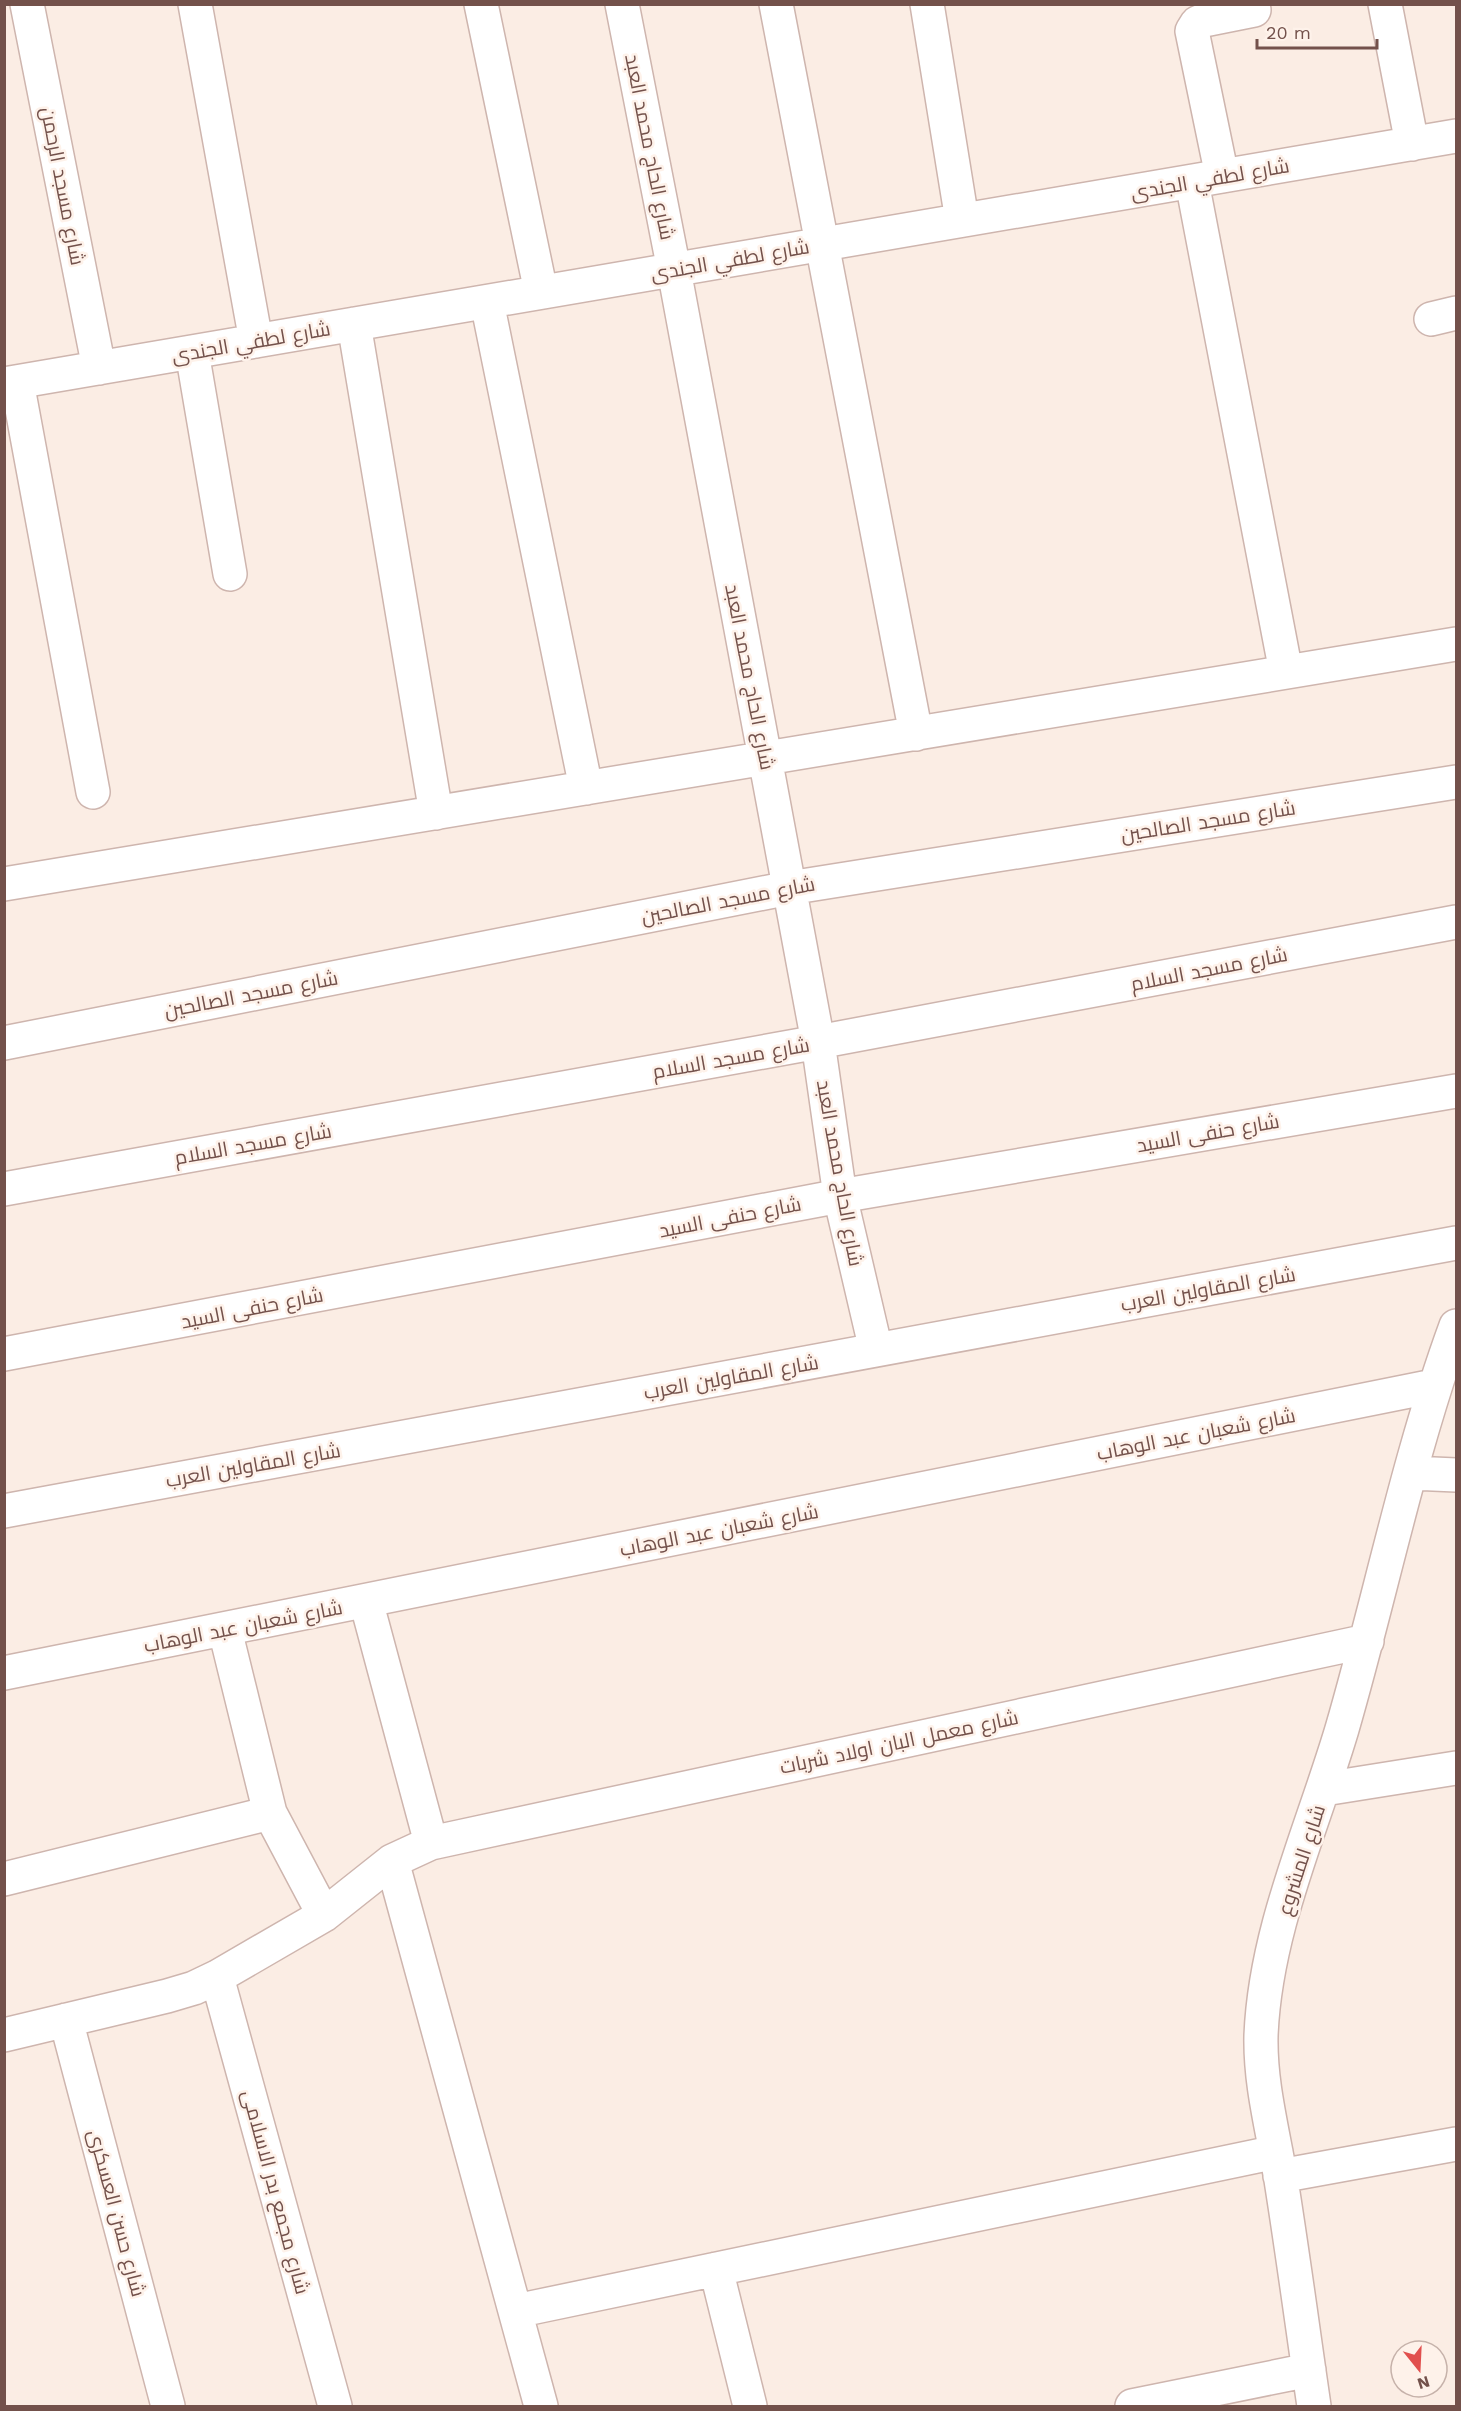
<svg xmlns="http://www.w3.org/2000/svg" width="1461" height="2411" viewBox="0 0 1461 2411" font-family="'Work Sans',Cairo,sans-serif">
  <rect width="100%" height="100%" fill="#fbede4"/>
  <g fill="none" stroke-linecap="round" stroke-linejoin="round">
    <defs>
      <path id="minor" d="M27 4 99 368
        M195 4 256 341
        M481 4 541 292
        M622 4 674 270 818 1042 840 1196 876 1350
        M776 4 916 734
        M927 4 962 220
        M1385 4 1412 144
        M1222 176 1192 31 1197 23 1204 20 1254 10
        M1192 182 1286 672
        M487 302 586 788
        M1431 319 1456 313
        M354 324 436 813
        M192 352 230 574
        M17 382 93 792
        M4 384 1456 136
        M4 884 1456 644
        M4 1043 789 888 1456 782
        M4 1189 818 1042 1456 922
        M4 1354 840 1196 1456 1091
        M1411 1473 1456 1475
        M4 1511 1456 1243
        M366 1601 431 1843
        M225 1630 270 1813 324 1915
        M4 1673 1434 1386
        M1324 1789 1456 1768
        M392 1861 541 2406
        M4 1879 270 1813
        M217 1977 335 2406
        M66 2020 168 2406
        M4 2035 167 1996 194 1988 217 1977 324 1915 392 1861 431 1843 1367 1641
        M1280 2176 1456 2144
        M716 2269 750 2406
        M516 2311 1276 2152
        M1132 2406 1309 2370
        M1314 2406C1303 2331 1293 2255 1281 2180 1273 2131 1260 2085 1261 2036 1265 1930 1312 1830 1342 1729 1381 1595 1408 1457 1456 1326"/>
    </defs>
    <use href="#minor" stroke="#ceb5ae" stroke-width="36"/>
    <use href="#minor" stroke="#fff" stroke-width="33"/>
  </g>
  <g text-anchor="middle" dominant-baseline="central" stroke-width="5" stroke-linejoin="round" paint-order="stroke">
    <g font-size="20" fill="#73514b" stroke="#fef2ea">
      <text transform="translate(650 147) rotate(79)">شارع الحاج محمد العبد</text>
      <text transform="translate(1210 179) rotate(-10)">شارع لطفي الجندى</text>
      <text transform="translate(63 186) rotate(79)">شارع مسجد الرحمن</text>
      <text transform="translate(730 260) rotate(-10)">شارع لطفي الجندى</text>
      <text transform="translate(251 342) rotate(-10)">شارع لطفي الجندى</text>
      <text transform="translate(750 677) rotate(79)">شارع الحاج محمد العبد</text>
      <text transform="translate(1208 821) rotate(-9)">شارع مسجد الصالحين</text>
      <text transform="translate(728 900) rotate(-11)">شارع مسجد الصالحين</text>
      <text transform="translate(1209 969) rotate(-11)">شارع مسجد السلام</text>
      <text transform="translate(251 994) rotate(-11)">شارع مسجد الصالحين</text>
      <text transform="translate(731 1058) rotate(-10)">شارع مسجد السلام</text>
      <text transform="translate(1208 1133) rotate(-10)">شارع حنفى السيد</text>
      <text transform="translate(253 1144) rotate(-10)">شارع مسجد السلام</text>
      <text transform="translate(840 1173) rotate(80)">شارع الحاج محمد العبد</text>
      <text transform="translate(730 1217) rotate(-11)">شارع حنفى السيد</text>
      <text transform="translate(1208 1289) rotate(-10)">شارع المقاولين العرب</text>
      <text transform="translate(252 1308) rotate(-11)">شارع حنفى السيد</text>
      <text transform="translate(731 1377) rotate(-10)">شارع المقاولين العرب</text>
      <text transform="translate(1196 1434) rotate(-11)">شارع شعبان عبد الوهاب</text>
      <text transform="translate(253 1465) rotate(-10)">شارع المقاولين العرب</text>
      <text transform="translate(719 1530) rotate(-11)">شارع شعبان عبد الوهاب</text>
      <text transform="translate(243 1626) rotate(-11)">شارع شعبان عبد الوهاب</text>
      <text transform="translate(899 1742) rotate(-12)">شارع معمل البان اولاد شربات</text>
      <text transform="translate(1301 1860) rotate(-72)">شارع المشروع</text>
      <text transform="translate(276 2192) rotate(75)">شارع مجمع بدر الاسلامى</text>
      <text transform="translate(117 2213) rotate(75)">شارع حسن العسكرى</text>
    </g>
  </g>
  <rect width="1461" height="2411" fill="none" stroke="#73514b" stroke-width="12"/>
  <g transform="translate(1419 2369) rotate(162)"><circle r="28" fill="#fef2ea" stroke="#c6b2aa" stroke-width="1.5"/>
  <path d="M0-4.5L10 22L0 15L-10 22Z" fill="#e1504e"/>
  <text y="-9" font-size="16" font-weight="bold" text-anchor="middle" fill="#73514b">N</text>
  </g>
  <path d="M1257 39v9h120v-9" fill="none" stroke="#73514b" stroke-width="3"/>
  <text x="1266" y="39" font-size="18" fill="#73514b" stroke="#fef2ea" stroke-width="4.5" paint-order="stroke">20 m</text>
</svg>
